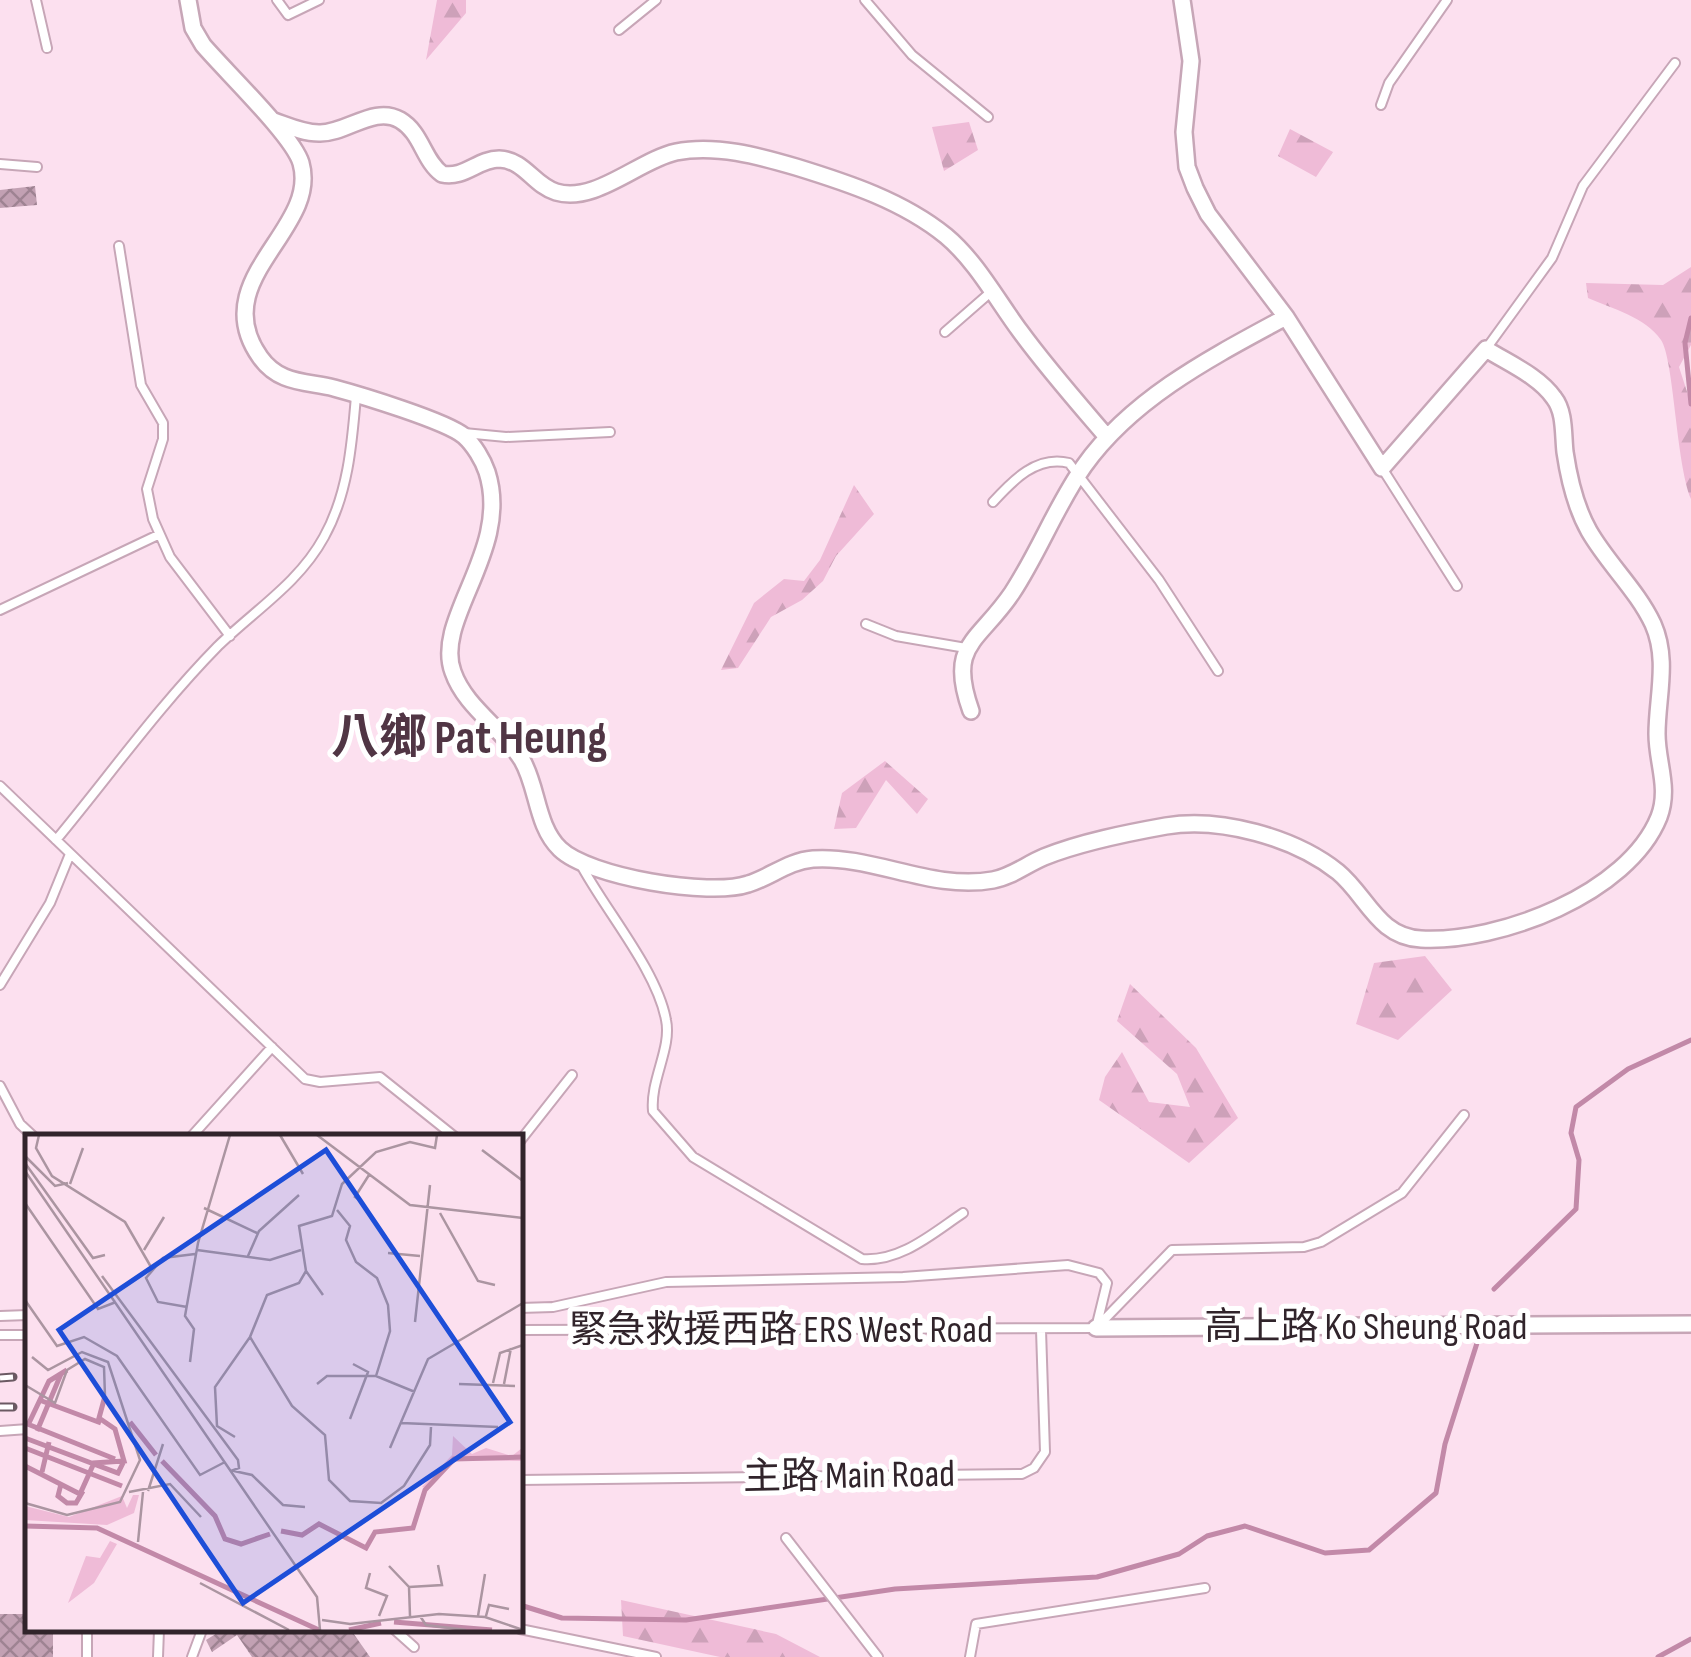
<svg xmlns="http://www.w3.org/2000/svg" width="1691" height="1657" viewBox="0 0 1691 1657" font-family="'Sofia Sans Condensed','Noto Sans TC',sans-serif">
  <defs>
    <pattern id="forest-firs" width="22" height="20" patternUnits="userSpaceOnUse" patternTransform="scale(2.5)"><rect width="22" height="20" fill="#efbbd7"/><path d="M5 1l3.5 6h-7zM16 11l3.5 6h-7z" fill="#cda1b9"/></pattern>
    <pattern id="building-cross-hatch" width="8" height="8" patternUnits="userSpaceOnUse" patternTransform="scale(2.5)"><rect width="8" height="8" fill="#c2a1b3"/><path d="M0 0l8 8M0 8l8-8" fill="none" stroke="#9e8392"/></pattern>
  </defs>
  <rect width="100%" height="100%" fill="#fce0ef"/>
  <path fill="url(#forest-firs)" d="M437 0H466V13L426 60Z
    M969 122 978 150 944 171 932 127Z
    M1290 129 1333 152 1316 177 1278 156Z
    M1691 267V345L1679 367 1691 404V499C1676 463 1674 359 1661 340 1645 317 1613 309 1588 298L1586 283 1663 285Z
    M854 485 874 514 836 556 823 581 802 600 771 617 738 668 721 670 754 603 784 579 804 581 820 560Z
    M885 761 928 799 917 814 886 780 856 828 834 829 842 793Z
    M1425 956 1452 990 1398 1040 1356 1024 1374 963Z
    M1130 984 1196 1048 1238 1118 1189 1163 1099 1100 1105 1077 1122 1052 1149 1102 1190 1107 1177 1074 1117 1021Z
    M621 1600 776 1634 820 1657H720L623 1636Z"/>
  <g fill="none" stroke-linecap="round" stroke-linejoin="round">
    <path stroke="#c289a8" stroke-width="5" d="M1691 318 1685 343 1691 404
      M1494 1289 1576 1209 1579 1160 1571 1133 1576 1107 1628 1069 1691 1040
      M520 1605 562 1618 686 1620 895 1589 1097 1577 1179 1554 1207 1536 1245 1526 1325 1553 1369 1550 1436 1493 1445 1444 1477 1343
      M1658 1657 1691 1639"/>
  </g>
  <path fill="url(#building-cross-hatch)" d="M35 186 37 205 0 208V190Z
    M0 1614H28V1630H53V1657H0Z
    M222 1630H351L370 1657H252L237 1635 212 1652 206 1640Z"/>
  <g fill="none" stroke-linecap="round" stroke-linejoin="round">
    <defs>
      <path id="service" d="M36 0 47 48
        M277 0 288 15 319 0
        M865 0 912 55 988 117
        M619 30 656 0
        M1381 105 1389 83 1447 0
        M0 164 37 167
        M119 246 141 385 163 423V439L147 489 153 519 170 557 230 636
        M945 332 992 291
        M1486 349 1552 258 1583 186 1675 63
        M464 433 506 437 610 432
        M1382 468 1457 586
        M993 502C1013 480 1037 455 1069 463L1159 580 1218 671
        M0 610 158 535
        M866 624 896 636 966 648
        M0 786 305 1079 320 1082 380 1077 455 1137
        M56 840C109 776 159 706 218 646 255 610 299 583 324 537 348 494 352 444 356 396
        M580 863C604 909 657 970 666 1020 672 1048 650 1080 653 1111L693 1157 862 1259C901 1262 933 1233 963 1213
        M0 985 50 903 70 854
        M0 1086 20 1124 34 1137
        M191 1137 272 1047
        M520 1141 572 1075
        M520 1308 553 1307 666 1282 903 1277 1068 1265 1099 1273 1107 1283 1096 1328
        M0 1316 28 1315
        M1099 1325 1172 1250 1304 1247 1321 1242 1402 1193 1464 1115
        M520 1330 1095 1328
        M0 1335H28
        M0 1431 28 1429
        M520 1480 1022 1474 1034 1468 1045 1452 1041 1330
        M786 1538 878 1657
        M520 1629 656 1657
        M395 1630 414 1647
        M87 1657V1630
        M158 1657 159 1630
        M192 1657 202 1630
        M970 1657 976 1624 1205 1588"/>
      <path id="minor" d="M188 0 193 28 203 45C225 71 293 136 301 163 320 230 205 279 260 357 279 384 305 381 334 388 360 395 446 421 464 436 474 445 483 460 487 472 512 550 433 619 453 672 465 707 503 729 522 760 538 787 536 826 560 849 589 877 710 897 748 884 771 877 788 861 813 859 874 855 931 891 993 880 1011 877 1027 864 1044 857 1081 842 1127 833 1166 826 1220 817 1294 837 1338 872 1367 896 1378 937 1421 939 1499 943 1628 894 1659 817 1670 788 1657 763 1657 734 1657 697 1669 660 1653 624 1637 590 1608 564 1589 531 1576 508 1569 479 1565 452 1563 434 1565 412 1554 398 1539 376 1508 363 1486 349L1382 468 1286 317 1208 214 1195 188 1187 167 1184 132 1191 61 1182 0
        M274 121C288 126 303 133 319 133 346 134 374 105 400 120 422 133 423 160 442 174 464 179 478 159 499 159 525 160 533 185 556 192 595 204 639 160 676 152 715 144 759 156 796 167 848 183 903 201 946 236 976 261 997 300 1020 331 1047 368 1077 402 1107 437
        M971 711C947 644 978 643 1012 593 1039 552 1056 506 1084 466 1133 397 1214 356 1286 317
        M1096 1328 1691 1324"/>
    </defs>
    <use href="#service" stroke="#c7a6b7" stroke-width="12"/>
    <use href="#minor" stroke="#c7a6b7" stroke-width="20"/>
    <use href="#service" stroke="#fff" stroke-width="8"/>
    <use href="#minor" stroke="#fff" stroke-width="15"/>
    <defs>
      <path id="rail" d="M0 1378 13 1377
        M0 1407H13"/>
    </defs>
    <use href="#rail" stroke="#6a5962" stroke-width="9"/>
    <use href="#rail" stroke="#fff" stroke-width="5" stroke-dasharray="15" stroke-linecap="butt"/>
  </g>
  <g text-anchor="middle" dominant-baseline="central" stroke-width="10" stroke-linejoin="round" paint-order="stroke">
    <g font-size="38" fill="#31242b" stroke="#fff">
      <text x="1366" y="1327">高上路 Ko Sheung Road</text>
      <text x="781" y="1330">緊急救援西路 ERS West Road</text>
      <text transform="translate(849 1476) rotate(-1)">主路 Main Road</text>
    </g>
    <g font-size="48" font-weight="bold" fill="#503544" stroke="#fff">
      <text x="469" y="738">八鄉 Pat Heung</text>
    </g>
  </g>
  <g transform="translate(25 1134)">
    <rect width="498" height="498" fill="#fce0ef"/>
    <path d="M428 302 447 320 461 314 487 322 497 314V327L425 326 403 355 397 353 427 321ZM108 361H114L109 379 82 391 0 386V372L44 383 97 362 102 374ZM85 407 92 410 69 449 43 469 61 422 75 424Z" fill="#efbbd7"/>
    <path fill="none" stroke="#c289a8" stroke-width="5" d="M17 267 76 289M105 288 131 321M0 289 90 325M3 291 24 247 42 236M12 297 36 240M0 304 93 339 99 327M0 314 97 352M137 327 190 382 200 405 216 410 245 400M0 332 55 360 69 329 99 327 90 295 74 284 80 262M17 338 24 308M36 350 33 362 42 369H51L58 357M0 392 72 394 294 496M256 397 277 401 294 390 341 414 350 398 388 394 400 356 429 325 498 323M369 488 467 496M324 496 356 489"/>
    <path fill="none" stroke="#ab95a1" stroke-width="2.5" d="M14 1 11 14 27 42 100 88 126 133M255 1 278 40M292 1 385 71 498 84M457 16 498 47M0 22 30 52 43 49M0 29 68 124 80 121M0 37 292 463 295 496M45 50 58 14M336 67 330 63 344 41M0 69 73 175 91 168M179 74 232 99M312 76 325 92 321 106 331 128 352 144 363 171 365 197 351 242M415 79 453 147 470 151M119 116 139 83M172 116 245 126 276 116M363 119 395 122M223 122 234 97 274 61M281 137 274 149 242 161 225 203 267 272 300 301 304 346 325 367 356 369 379 352 405 311 406 293M77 142 213 326 214 334 206 337M298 161 281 137 274 92 307 82 317 50 351 18 385 8 410 14 412 1M0 166 32 212 59 203 92 222 175 341 200 328M162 173 133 168 121 144 138 124 170 120M390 188 405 51M165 228 169 195 160 182 173 109 205 1M468 249 475 219 498 211M292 250 302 242H351L390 258M434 250 490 252M479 250 486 214M0 251 30 269 42 236 60 225 79 233 80 262M325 285 343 238 328 230M376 289 473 293M210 303 192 292 190 253 225 203M365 314 403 225 498 169M209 337 227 341 258 371 280 373M123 357 138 310M104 358 145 350 176 383M0 369 42 381 95 368 115 326 83 228 57 218 23 236 7 223M113 408 118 358M364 432 384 453 385 482M345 439 341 454 362 462 354 482M175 449 264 496M384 453 417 451 413 431M395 482 401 491 441 496M453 482 460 440M461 482 464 471 484 475M297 486 325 490 414 480 460 483 498 496"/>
    <path fill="#1d4ed8" fill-opacity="0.15" stroke="#1d4ed8" stroke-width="5" d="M301 16 485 288 218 469 34 196Z"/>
    <rect width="498" height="498" fill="none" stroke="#31242b" stroke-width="5"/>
  </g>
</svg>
